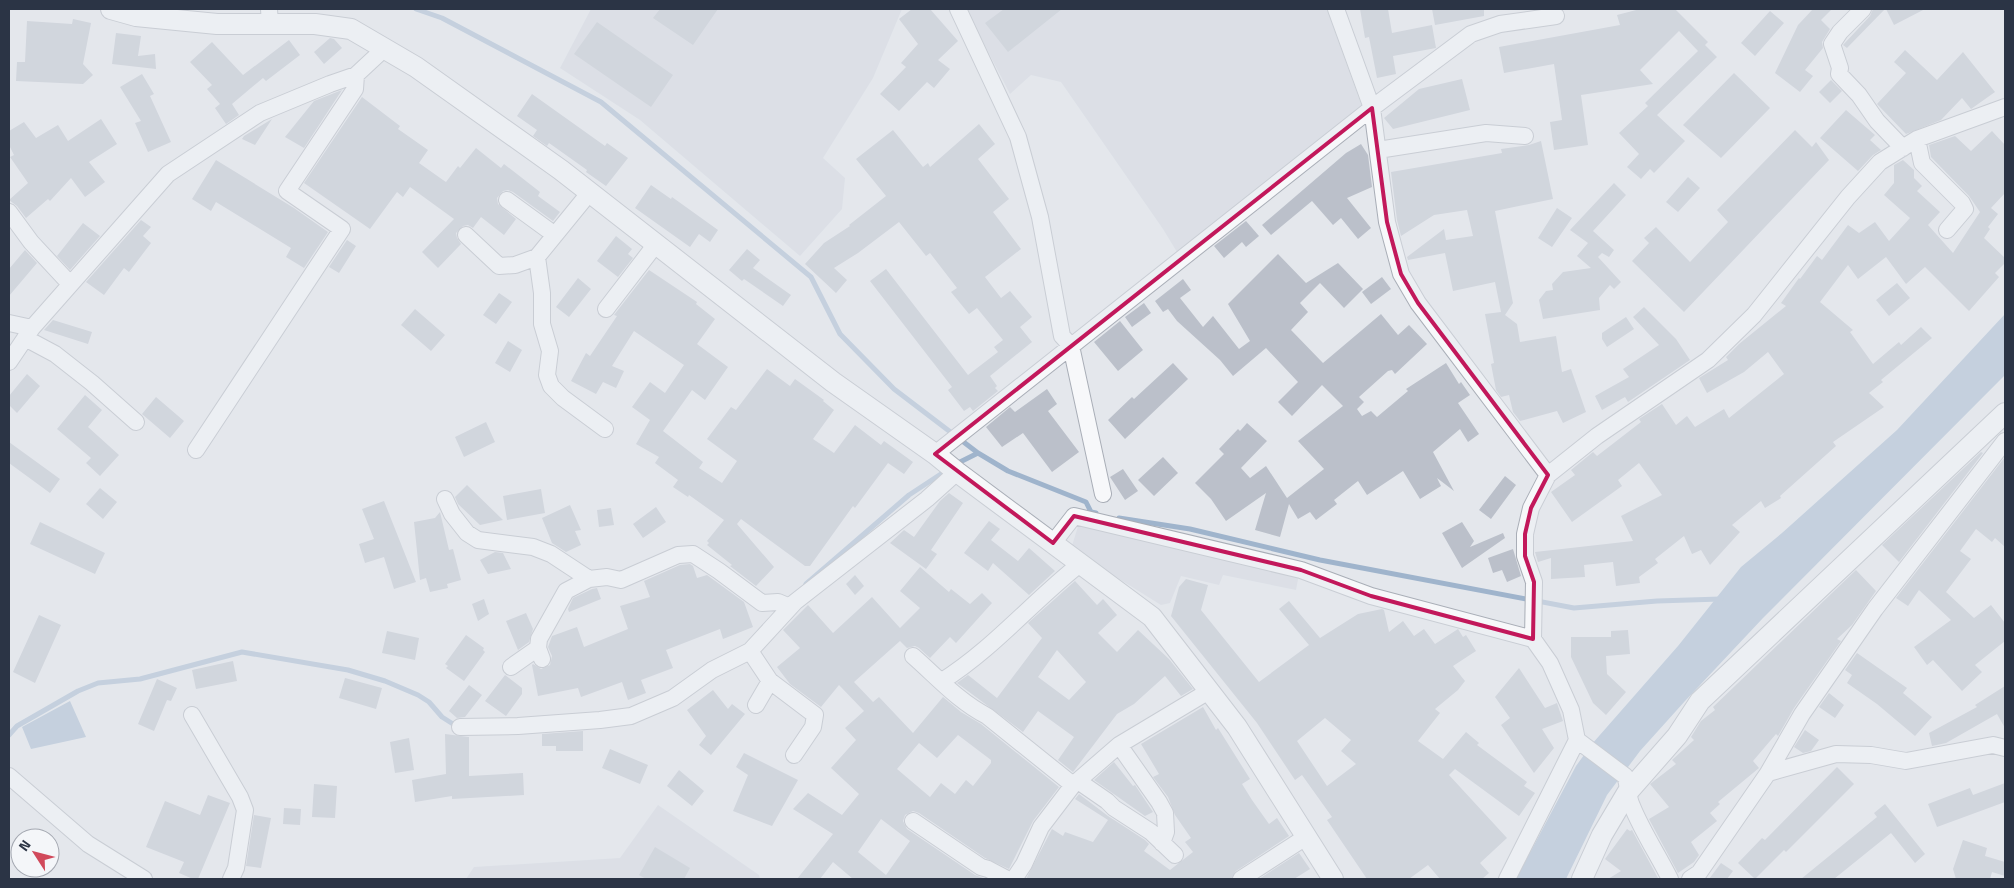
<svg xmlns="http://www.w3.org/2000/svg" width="2014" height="888" viewBox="0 0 2014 888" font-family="'Titillium Web',sans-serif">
  <rect width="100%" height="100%" fill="#e4e7ec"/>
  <path fill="#d2d6de" d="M591 9H902L873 78 823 158 845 178 842 209 800 256 640 120 560 68Z
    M966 9H1327L1362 107 1177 252 1163 229 1061 82 1031 75 1010 94Z
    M1079 523 1299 574 1296 590 1223 575 1219 585 1181 576 1170 603 1161 605 1071 549Z
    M658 805 759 875 760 879H466L474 867 620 858Z"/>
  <path fill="#9fb4cc" d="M2005 314V375L1763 618 1685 701 1640 751 1607 795 1566 879H1516L1576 766 1592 744 1678 646 1741 567 1782 533 1897 430Z
    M70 701 86 737 31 749 22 727Z"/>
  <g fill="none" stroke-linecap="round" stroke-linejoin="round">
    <path stroke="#9fb4cc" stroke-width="5" d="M416 9 442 18 601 102 811 277 840 334 894 389 978 453 1008 471 1086 502 1091 512 1096 513
      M956 464 978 453
      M1119 518 1190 529 1320 560 1574 608 1657 601 1721 599
      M806 584 909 495 947 470
      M9 735 17 726 78 691 98 683 140 679 242 652 348 670 385 681 418 695 429 702 442 717 453 724H458"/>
  </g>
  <path fill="#bbc0ca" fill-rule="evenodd" d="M660 9H718L693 45 653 18Z
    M912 9H930L958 41 938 60 950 69 934 88 927 82 899 111 880 94 906 67 901 63 918 44 899 19Z
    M1004 9H1062L1008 52 985 23Z
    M1360 9H1388L1392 33 1432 25 1436 48 1393 56 1396 74 1377 78 1369 37 1365 38Z
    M1432 9H1484V16L1435 25Z
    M1640 9H1675L1708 42 1705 45 1717 57 1657 115 1685 141 1654 173 1650 169 1641 179 1627 167 1639 154 1619 133 1648 106 1645 103 1698 51 1679 31 1640 70 1653 84 1581 95 1588 145 1554 150 1550 122 1562 120 1554 64 1504 73 1499 47 1620 25 1617 15Z
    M1813 9H1832L1821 20 1830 29 1822 42 1823 48 1805 70 1813 76 1800 92 1775 73 1798 25Z
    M1873 9H1885L1847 48 1843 45 1870 16Z
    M1886 9H1925L1894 25Z
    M1770 11 1784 23 1755 56 1741 43Z
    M73 19 91 23 83 64 93 75 83 84 16 81 17 62H25L27 21 72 24Z
    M597 22 673 75 651 107 574 54Z
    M116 33 141 36 138 56 155 54 156 69 112 64Z
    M330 38 334 39 342 48 324 64 314 52Z
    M289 40 300 55 266 81 263 78 232 104 239 115 226 124 215 108 220 104 207 89 212 85 190 62 212 42 243 75Z
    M1905 50 1937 80 1963 52 1995 92 1971 109 1962 98 1941 120 1906 134 1877 104 1906 73 1894 62Z
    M1734 73 1770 108 1721 158 1683 125Z
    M142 74 154 94 150 96 171 142 148 152 135 123 141 121 120 87Z
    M1462 79 1470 110 1393 129 1384 118 1419 89Z
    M1831 80 1842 91 1830 103 1819 92Z
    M342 90 304 148 285 137 314 101Z
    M532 94 605 146 607 143 628 158 606 186 586 172 587 170 549 143 547 146 533 136 537 130 517 116Z
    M362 97 400 126 398 129 428 150 419 163 443 180 446 182 458 166 460 168 476 148 501 168 504 164 540 192 538 196 560 212 553 221 513 192 508 190 503 191 497 198 498 204 516 219 504 235 481 217 473 228 468 225 463 226 456 233 457 238 461 244 438 268 422 252 454 219 410 187 403 197 397 192 370 229 304 183Z
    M1846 110 1875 135 1870 140 1881 150 1873 155 1858 171 1820 138Z
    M101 119 117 144 89 162 105 182 85 197 71 178 50 201 48 199 26 218 17 206 9 200 28 183 10 157 14 155 9 145V131L24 122 36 138 58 125 68 141Z
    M272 119 255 145 242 139 244 136Z
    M979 124 995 144 978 159 1009 199 993 212 1021 249 985 277 1001 298 1010 291 1032 317 1020 327 1032 342 990 376 997 386 995 388 998 391 973 411 970 407 964 411 948 390 952 387 870 281 886 269 968 375 998 352 994 347 1003 340 977 308 969 314 951 292 957 288 930 253 926 256 899 222 858 253 834 268 847 280 836 293 805 264 824 243 850 226 849 225 886 196 856 159 893 130 923 167 928 163 930 167Z
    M1795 130 1812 147 1816 142 1829 160 1684 312 1632 261 1649 243 1644 238 1656 227 1690 262 1728 222 1717 210Z
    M1992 131 2005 145V193L1991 208 1998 214 1988 227 1990 229 1984 238 2005 258V263L1995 273 1999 277 1969 311 1925 267 1906 284 1886 257 1858 279 1848 265 1820 302 1853 330 1850 332 1873 364 1899 342 1901 345 1921 327 1932 338 1881 380 1883 382 1869 393 1884 407 1833 442 1836 446 1780 496 1781 498 1765 508 1761 501 1732 525 1740 532 1710 565 1701 550 1692 554 1684 536 1655 559 1658 563 1639 577 1640 583 1616 586 1613 562 1584 565 1585 577 1551 579V558L1538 562 1535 552 1633 541 1621 516 1662 495 1639 463 1618 480 1622 486 1572 522 1551 492 1575 475 1571 470 1593 452 1597 456 1641 422 1639 419 1662 404 1676 425 1687 416 1695 427 1724 409 1729 418 1784 374 1768 352 1744 372 1707 393 1699 378 1728 360 1726 357 1739 344 1786 306 1781 303 1799 278 1800 279 1817 256 1822 260 1848 225 1859 233 1875 222 1889 241 1910 218 1884 195 1894 183V165L1903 160 1914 170V178L1922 186 1917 191 1940 212 1928 225 1953 253 1980 212 1969 196 1931 157 1929 145 1955 136 1971 151Z
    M1541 141 1553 199 1495 211 1513 303 1505 315 1517 324 1520 342 1556 336 1562 372 1571 369 1586 412 1563 423 1557 411 1520 421 1513 412 1509 395 1501 397 1496 390 1491 364 1494 363 1485 314 1501 312 1495 282 1453 291 1445 253 1408 260 1407 257 1444 229 1446 240 1473 236 1467 210 1434 215 1401 236 1397 220 1391 172 1502 153 1501 149 1529 145Z
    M1361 144 1368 155 1372 187 1347 198 1371 228 1358 239 1341 218 1333 225 1312 201 1271 235 1262 225 1346 153Z
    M216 160 294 208 328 232 304 268 286 257 291 248 216 202 211 211 192 199Z
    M1688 177 1700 188 1678 212 1666 202Z
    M1614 183 1626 195 1593 231 1614 250 1609 257 1602 253 1598 257 1621 282 1614 289 1610 285 1599 298 1600 310 1543 319 1539 300 1546 291 1553 290 1552 284 1563 272 1591 268 1577 256 1588 243 1570 230Z
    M651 185 671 199 672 197 718 230 710 242 699 234 690 247 635 208Z
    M1557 208 1572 218 1552 247 1538 238Z
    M141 220 151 227 143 236 151 243 129 272 124 268 104 295 86 282Z
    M1246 221 1259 236 1246 247 1242 242 1224 258 1214 246Z
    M83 223 100 236 70 270 57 256Z
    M616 236 632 249 628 254 633 258 618 277 597 261Z
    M347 240 356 246 339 273 329 267Z
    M747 249 760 260 753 268 791 295 783 306 744 279 742 281 729 270Z
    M25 250 37 263 9 296V269Z
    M1278 254 1306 283 1338 263 1363 289 1344 308 1320 283 1300 303 1308 312 1291 330 1323 363 1381 314 1398 335 1409 325 1427 344 1395 374 1392 370 1388 371 1359 397 1364 402 1357 409 1362 416 1371 411 1377 417 1408 391 1406 389 1446 363 1459 384 1461 382 1470 395 1458 403 1479 434 1468 442 1460 429 1433 452 1454 491 1437 478 1441 486 1420 499 1403 471 1367 495 1358 481 1334 500 1337 504 1316 520 1310 512 1298 519 1289 504 1280 537 1255 530 1266 493 1226 521 1211 499 1195 483 1224 454 1219 449 1238 429 1240 431 1247 423 1267 441 1241 468 1250 478 1266 466 1287 498 1324 469 1298 441 1343 406 1322 385 1292 416 1278 402 1298 382 1266 348 1233 376 1220 360 1177 321 1168 309 1163 312 1155 301 1183 279 1191 290 1180 298 1203 327 1213 316 1239 349 1250 341 1228 304Z
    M649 270 697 302 696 304 715 319 697 344 728 367 705 400 692 390 663 431 703 462 699 468 722 483 737 461 707 439 731 407 736 410 767 369 790 386 795 379 824 400 823 401 834 410 813 439 834 453 855 425 881 445 884 441 913 462 904 474 888 463 855 508 853 506 810 566H805L741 519 737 524 774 567 756 586 730 566 732 565 707 545 709 543 707 541 724 520 689 495 688 497 673 487 678 480 655 463 659 457 636 444 650 420 632 407 650 382 665 393 684 365 634 331 612 366 624 371 616 388 603 382 596 394 571 381 586 353 590 356 617 316 614 315Z
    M1382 277 1391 289 1371 304 1362 292Z
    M578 278 591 289 569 317 556 307Z
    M1897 283 1910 298 1889 316 1876 300Z
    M499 293 512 302 496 324 483 315Z
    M1144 303 1151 313 1132 327 1125 317Z
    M1644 307 1676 339 1690 360 1628 402 1625 397 1602 410 1595 396 1629 377 1623 369 1659 345 1633 317Z
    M415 309 445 335 431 351 401 325Z
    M1626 317 1634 329 1607 347 1602 339V333Z
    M53 320 92 332 88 344 44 330Z
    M1120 321 1143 350 1118 371 1094 342Z
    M508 341 522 350 510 372 495 363Z
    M1173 363 1188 379 1125 439 1108 420 1132 397 1134 399Z
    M27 374 40 386 17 413 9 405V396Z
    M1047 389 1057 404 1048 411 1079 452 1052 472 1023 433 1002 447 986 427 1010 407 1015 412Z
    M85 395 102 410 88 427 119 455 100 476 86 463 91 458 57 429Z
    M156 397 184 421 170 438 142 414Z
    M486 422 495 442 464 457 455 437Z
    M9 442 60 479 50 493 9 463Z
    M1981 452 1983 453 1899 562 1882 545Z
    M1163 457 1178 473 1154 496 1138 480Z
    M2005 457V547L1995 538 1992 542 1976 529 1960 551 1971 559 1946 592 1974 618 1991 605 2005 623V641L1975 665 1982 672 1962 691 1933 660 1927 665 1914 647 1951 620 1919 590 1908 606 1896 598Z
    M1123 469 1138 491 1125 500 1110 477Z
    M1505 476 1516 485 1491 519 1479 510Z
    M467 485 503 520 480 525 458 504 455 497Z
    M100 488 117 502 103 519 86 504Z
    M541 489 545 513 507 520 503 496Z
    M949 493 963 503 931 550 937 554 926 569 890 543 904 530 914 537 940 501Z
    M384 501 416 582 394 589 384 557 365 563 359 544 374 539 362 509Z
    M570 505 581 530 575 531 581 545 566 552 552 543 542 518Z
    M656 507 666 522 643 538 633 524Z
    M611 508 614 525 599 527 597 510Z
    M440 512 449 550 453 549 461 580 447 584 448 588 430 592 426 578 420 580 414 522 435 518Z
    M989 521 1000 529 991 540 1018 561 1029 548 1055 571 1029 595 993 563 988 571 964 553Z
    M40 522 105 553 95 574 30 544Z
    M1462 522 1474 541 1470 547 1503 533 1505 538 1462 568 1442 533Z
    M1513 549 1521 576 1507 582 1502 570 1493 573 1488 558Z
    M495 552 503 553 511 569 488 574 480 560Z
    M690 564 693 566 697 578 707 575 744 602 753 627 723 639 720 629 666 650 673 668 641 680 646 693 628 700 622 682 581 697 578 688 538 696 532 665 533 664 541 669 550 665 552 656 548 647 552 636 577 627 584 647 628 629 620 606 650 597 644 581 680 565Z
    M920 567 949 592 951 589 970 604 982 593 992 603 956 643 950 637 930 658 919 648 915 646 907 648 900 641 854 682 873 702 879 697 913 733 943 697 961 712 981 724 1059 787 1033 821 1009 869 985 858 919 813 913 811 905 815 903 821 907 829 975 875 986 879H853L833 862 820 879H797L833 834 793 809 808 793 842 815 859 794 831 768 856 740 845 728 864 711 839 685 821 707 790 684 777 667 800 648 783 630 808 605 833 633 872 597 900 628 920 608 900 591ZM958 735 991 760V763L973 786 966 780 955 794 941 783 930 797 897 769 919 743 937 758ZM881 819 910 841 886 875 858 852Z
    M1856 570 1876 591 1852 625 1837 639 1841 641 1794 708 1778 736 1776 734 1753 761 1759 768 1718 802 1720 804 1710 813 1717 821 1691 842 1699 855 1694 862 1678 873 1649 819 1669 807 1650 784 1676 764 1672 760 1694 740 1691 737 1701 721 1715 710 1713 707Z
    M855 575 864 586 855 595 846 584Z
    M1186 579 1208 585 1201 610 1259 682 1309 645 1279 609 1289 601 1320 638 1358 614 1382 609 1384 610 1389 632 1403 621 1414 636 1424 629 1435 644 1458 629 1463 637 1466 635 1476 651 1453 666 1465 681 1458 690 1435 709 1440 713 1418 741 1443 759 1466 732 1479 743 1477 745 1527 782 1524 786 1535 793 1519 816 1455 769 1449 775 1507 838 1480 863 1489 873 1482 879H1440L1428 865 1409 879H1367L1327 820 1332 817 1302 775 1295 780 1257 723 1171 616 1179 587ZM1325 718 1351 740 1341 751 1356 764 1327 786 1297 741Z
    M1075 581 1097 605 1103 599 1117 615 1098 633 1117 652 1138 630 1169 659 1193 689 1181 696 1165 676 1134 704 1117 714 1073 772 1058 760 1074 737 1038 711 1023 732 957 683 968 675 997 698 1042 638 1028 623ZM1057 650 1086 682 1069 700 1038 677Z
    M597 588 601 599 569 612 568 609 573 598 592 589Z
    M484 599 489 614 478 621 472 604Z
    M526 613 533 629 529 642 518 650 506 621Z
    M39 615 61 625 35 683 13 672Z
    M1628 630 1630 654 1606 656 1607 674 1626 692 1606 715 1593 703 1571 657V637H1611V631Z
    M387 631 419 638 415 660 382 653Z
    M466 635 484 648 483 650 485 652 464 681 446 668 448 666 445 664Z
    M1857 653 1907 688 1903 693 1932 717 1915 736 1877 704 1847 683 1852 675 1845 670Z
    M233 661 237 681 196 689 192 670Z
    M1519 668 1545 708 1557 703 1563 721 1542 729 1554 748 1534 773 1501 725 1510 718 1495 697Z
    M505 675 522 688V694L506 716 485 701Z
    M345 678 382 688 376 709 339 698Z
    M157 679 177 688 171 701 167 700 154 731 138 724Z
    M469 685 482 695 465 717 457 718 449 711Z
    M2005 686V728L1997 714 1946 743 1932 746 1929 733 1977 707 1975 705Z
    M713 690 728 709 732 704 745 714 711 755 699 745 706 736 687 710Z
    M1829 693 1844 705 1835 718 1819 707Z
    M1203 707 1216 730 1218 728 1250 779 1242 784 1252 800 1269 824 1277 818 1289 836 1236 871 1231 879H1026L1052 829 1063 836 1065 832 1093 842 1108 820 1075 799 1079 794 1108 816 1145 840 1149 844 1144 851 1170 870 1193 852 1185 842 1191 838 1175 815 1168 797 1153 777 1159 774 1141 744Z
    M1805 730 1819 740 1811 751 1803 753 1794 747Z
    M583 731V751H556V746H542V734Z
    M445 734 469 737V776L523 773 524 795 452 799V796L415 802 412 780 446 774Z
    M409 738 414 770 395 773 390 742Z
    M610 749 648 765 640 784 602 768Z
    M744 753 798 780 772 826 733 811 748 775 736 767Z
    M1114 762 1133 786 1135 785 1153 812 1145 816 1094 780Z
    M1837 767 1854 784 1786 852 1784 850 1755 879 1738 863 1762 838 1765 840Z
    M679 770 704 791 692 806 667 786Z
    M2005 783V802L1937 827 1928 804 1970 788 1973 795Z
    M314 784 337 786 335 818 312 817Z
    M208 795 230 803 198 879H193L179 873 184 862 146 847 165 801 200 815Z
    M1885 804 1925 854 1915 863 1891 833 1834 879H1801L1877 817 1874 813Z
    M284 808 301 809 300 825 283 824Z
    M254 815 271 818 261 868 246 866Z
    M1627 829 1630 831 1632 830 1658 878 1608 879 1621 871 1605 859Z
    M1963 840 1987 848 1985 856 2005 862V876L1992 872 1990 879H1956L1953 869Z
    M655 847 690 868 684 879H646L639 875Z
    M1299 853 1310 869 1294 879H1259Z
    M1721 863 1733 871 1727 879H1709Z"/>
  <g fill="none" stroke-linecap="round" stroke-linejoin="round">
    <defs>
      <path id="minor" d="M269 9 270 24
        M958 9 1018 137 1040 217 1062 336 1071 346 1103 494
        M1336 9 1372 108 1387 222 1401 274 1418 303 1548 475
        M1863 9 1840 32 1832 44 1840 68 1839 74 1859 95 1877 121 1903 148
        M1917 139 1922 163 1962 203 1965 209 1947 230
        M1378 150 1486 133 1525 136
        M590 192 537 257 542 293V324L550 351 547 375 551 386 563 398 605 429
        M507 200 555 235
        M9 212 31 242 70 284
        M466 235 499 266 515 265 537 257
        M606 309 656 244
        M9 323 32 328
        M25 338 55 354 92 383 136 422
        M9 362 32 328 168 174 260 113 330 84 356 75 385 48
        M196 450 342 229 287 191 355 89 356 75
        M935 454 1372 108 1471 34 1500 24 1556 16
        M445 499 452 514 467 533 478 540 533 547 551 554 589 579
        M1053 543 1074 516 1301 570 1371 596 1533 639
        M750 651 770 681 815 715 813 727 794 755
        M913 656C937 677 958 701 987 716L1073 785
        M542 659 538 648 539 639 566 591 589 579 607 577 621 580 678 555 693 554 719 571 762 603 778 602 790 607
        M511 667 538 648
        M942 681C993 649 1033 601 1080 564
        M756 705 770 681
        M192 715 240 797 245 810 236 868 231 879
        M460 727 518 726 600 720 631 716 673 698 712 670 750 651 795 602 927 499 957 472
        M1577 740 1625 776C1629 786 1627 796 1632 806 1642 831 1658 855 1670 879
        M1119 745 1159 802 1165 813 1166 832 1162 843
        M1768 773 1836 754 1871 755 1906 761 1993 745 2005 748
        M9 776 88 844 144 879
        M1078 781 1107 801 1114 808 1151 832 1175 855
        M913 821 981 867 988 869 1007 879
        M1014 879 1024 864 1041 827 1073 785 1119 745 1209 691
        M1241 879 1306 837
        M1507 879 1577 740 1571 710 1550 663 1533 639 1534 582 1525 556V534L1531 508 1548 475 1597 436 1708 360 1754 315 1848 197 1880 162 1917 139 2005 107
        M1690 879 1699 873 1768 773 1802 714 1875 609 2005 441"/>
      <path id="tertiary" d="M111 9 136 16 217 24H315L351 29 416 67 561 170 833 382 935 454 957 472 1152 617 1237 727 1333 879
        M1582 879 1602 835 1627 793 1677 736 1700 701 2005 413"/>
    </defs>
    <use href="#minor" stroke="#a9aeb7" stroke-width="18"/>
    <use href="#tertiary" stroke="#a9aeb7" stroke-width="22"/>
    <use href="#minor" stroke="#f7f8fa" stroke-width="16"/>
    <use href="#tertiary" stroke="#f7f8fa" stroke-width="20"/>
  </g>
  <path d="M0 0H2014V888H0ZM1372 108 1387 222 1401 274 1418 303 1548 475 1531 508 1525 534V556L1534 582 1533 639 1371 596 1301 570 1074 516 1053 543 935 454Z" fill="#e4e7ec" fill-opacity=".55" fill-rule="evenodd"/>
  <path fill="none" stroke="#c2185b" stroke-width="4" stroke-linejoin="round" d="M1372 108 1387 222 1401 274 1418 303 1548 475 1531 508 1525 534V556L1534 582 1533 639 1371 596 1301 570 1074 516 1053 543 935 454Z"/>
  <rect width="2014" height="888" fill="none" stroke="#2b3445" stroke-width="20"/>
  <g transform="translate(35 853) rotate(306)"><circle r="24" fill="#f4f6f9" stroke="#a4a8b1"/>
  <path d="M0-4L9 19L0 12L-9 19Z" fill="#d1495b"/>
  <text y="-8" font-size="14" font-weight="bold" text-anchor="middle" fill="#2b3445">N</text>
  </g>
</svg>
